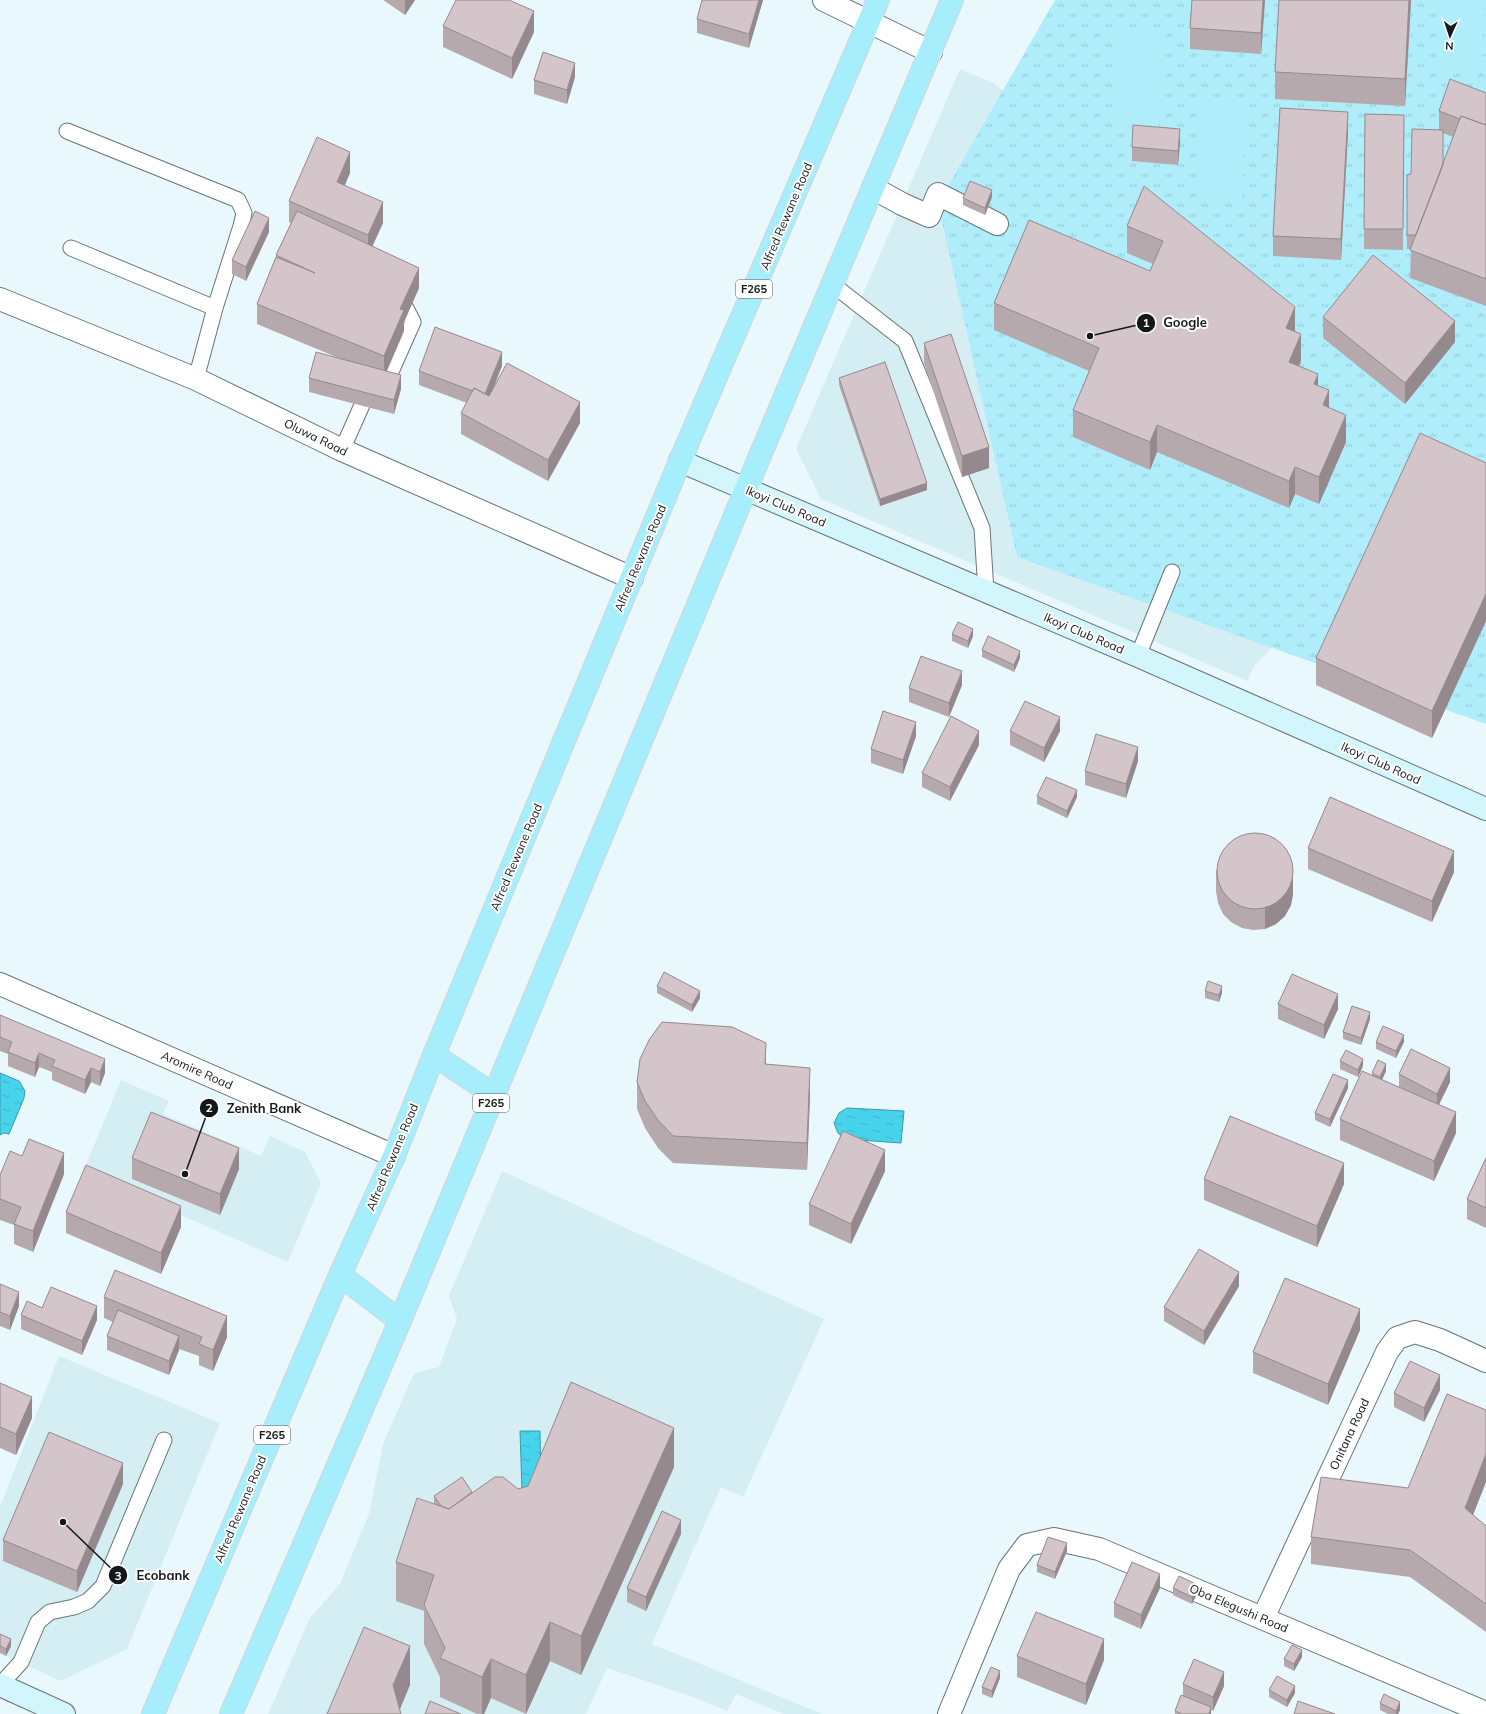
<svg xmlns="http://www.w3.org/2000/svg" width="1486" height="1714" viewBox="0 0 1486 1714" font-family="Mulish,sans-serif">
  <defs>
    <pattern id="grass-tufts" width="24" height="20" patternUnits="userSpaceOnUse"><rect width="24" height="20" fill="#afedfa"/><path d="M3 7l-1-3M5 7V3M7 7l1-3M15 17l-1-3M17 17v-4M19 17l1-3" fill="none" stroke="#96cad6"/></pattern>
    <pattern id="water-ripples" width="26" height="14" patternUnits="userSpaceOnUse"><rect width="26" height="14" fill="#47d3eb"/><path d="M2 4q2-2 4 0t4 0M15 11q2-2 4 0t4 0" fill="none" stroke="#3db4c9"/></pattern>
  </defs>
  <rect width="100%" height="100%" fill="#e9f8fc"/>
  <path fill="#d5eef3" d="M960 69 993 83 1103 162 1349 568 1254 666 1247 681 821 499 796 449Z
    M121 1080 169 1101 163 1114 261 1156 270 1136 305 1152 321 1183 288 1262 83 1172Z
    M502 1171 824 1319 743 1497 721 1487 652 1644 822 1714H784L736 1694 727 1711 696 1698 607 1668 586 1714H268L310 1618 340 1584 369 1514 383 1444 414 1373 439 1367 457 1319 449 1296Z
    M59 1356 220 1423 127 1649 61 1681 0 1653V1507Z"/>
  <path fill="url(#grass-tufts)" d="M1055 0H1486V724L1017 557 938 203Z"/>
  <path fill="#afedfa" d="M1438 0H1484L1482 70 1436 69Z
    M1116 30 1162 31 1159 128 1114 126Z
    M1199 100 1245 102 1242 198 1196 197Z"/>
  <path fill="url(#water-ripples)" stroke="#379bac" d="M0 1073 19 1081 25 1091 24 1098 9 1134 4 1133 0 1135Z
    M847 1108 904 1111 901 1143 845 1139 838 1133 834 1123 839 1113Z
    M520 1431H540L541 1491H522Z"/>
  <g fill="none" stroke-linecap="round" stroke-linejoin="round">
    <defs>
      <path id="lane" d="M67 131 238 200 244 213 241 226 215 308 196 379
        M71 248 215 308
        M832 284 905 341 982 528 986 592
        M377 379 386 383 413 322 399 295
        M342 450 370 387
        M1138 656 1172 572
        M0 1685 21 1662 38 1622 50 1612 74 1607 88 1601 103 1586 164 1440"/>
      <path id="street" d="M824 0 931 52
        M873 188 902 204 929 216 938 194 997 224
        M0 299 196 379 342 450 632 578
        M0 984 394 1156
        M1263 1618 1387 1352 1397 1338 1415 1332 1440 1340 1486 1361
        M949 1714 1009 1569 1027 1545 1054 1539 1099 1549 1486 1713"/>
      <path id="secondary" d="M680 461 1138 656 1486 809
        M0 1685 64 1714"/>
      <path id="primary" d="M434 1055 494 1095
        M340 1275 400 1321
        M153 1714 340 1275 394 1156 434 1055 680 461 878 0
        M231 1714 400 1321 746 489 952 0"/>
    </defs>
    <use href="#lane" stroke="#677477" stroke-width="17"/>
    <use href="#street" stroke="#677477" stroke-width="24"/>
    <use href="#secondary" stroke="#677477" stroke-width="24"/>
    <use href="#primary" stroke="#d5d5d6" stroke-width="24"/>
    <use href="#lane" stroke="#fff" stroke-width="15"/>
    <use href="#street" stroke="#fff" stroke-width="22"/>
    <use href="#secondary" stroke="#d3f6fd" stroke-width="22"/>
    <use href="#primary" stroke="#a6eefb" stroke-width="22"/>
  </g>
  <path fill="#b5a9ae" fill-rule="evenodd" d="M383 0H415L405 15Z
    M763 0 749 48 697 33V19Z
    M1192 0H1265L1261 54 1190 49V28Z
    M1279 0H1411L1405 106 1275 99V72Z
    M443 26 534 32 512 79 443 47Z
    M575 77 567 104 534 94V80Z
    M1486 93V306L1410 278 1411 249H1407V175L1411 174 1439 130V111ZM1443 133 1453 137 1443 164Z
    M1365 114 1404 115 1403 250 1364 249Z
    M1348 132 1341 260 1273 256V236Z
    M1180 143 1178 165 1132 161V147Z
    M350 173 345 185 383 223 372 246 419 288 404 322V331L387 371 401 389 394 414 309 392V378L341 359 257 324V304L276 257V255L291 223 289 222V201Z
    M1144 186 1295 332 1301 361 1299 366 1318 386 1346 442 1319 504 1295 494 1289 508 1157 452 1150 470 1073 437V410L1089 371 994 330V303L1150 271 1153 264 1127 253V226Z
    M992 197 985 215 963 205V198Z
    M269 232 246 281 232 274V260Z
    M1323 317 1455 342 1405 404 1323 338Z
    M924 343 989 468 962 477 924 363Z
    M502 366 492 391 580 423 548 481 461 434V413L467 403 419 385V371Z
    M839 378 927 490 880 506 839 385Z
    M1486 463V621L1432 738 1316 685V658Z
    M952 634 973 636 968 648 952 641Z
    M982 650 1020 658 1014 672 982 657Z
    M962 685 949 717 909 702V688Z
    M1010 731H1060L1044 762 1010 745Z
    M916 736 903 774 871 763V749Z
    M979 745 950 801 922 787V773Z
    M1138 761 1126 798 1085 785V771Z
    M1037 796 1077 797 1067 818 1037 804Z
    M1308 848 1454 872 1432 922 1308 869Z
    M1216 870 1293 894 1291 905 1285 916 1276 924 1265 929 1253 930 1242 928 1231 922 1223 914 1218 903 1216 891Z
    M657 986 700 998 692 1012 657 993Z
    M1205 991 1222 993 1219 1002 1205 998Z
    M1278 1004 1338 1009 1324 1039 1278 1019Z
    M0 1015 105 1073 100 1086 91 1082 85 1094 52 1080V1072L39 1067 35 1077 8 1066V1054L0 1051Z
    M1370 1019 1361 1045 1343 1039V1032Z
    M1376 1042H1404L1396 1058 1376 1049Z
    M1340 1061 1363 1066 1358 1077 1340 1069Z
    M766 1064 810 1095 807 1170 673 1163 658 1148 645 1128 637 1109V1082Z
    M1386 1071 1382 1080 1399 1087V1074L1450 1082 1439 1105 1456 1133 1434 1181 1340 1140V1119L1372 1075V1073Z
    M1348 1088 1330 1127 1315 1120V1113Z
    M132 1158 239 1169 220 1215 132 1179Z
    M1486 1158V1228L1467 1219V1199Z
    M885 1171 851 1244 809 1225V1204Z
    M64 1174 33 1252 14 1244V1225L0 1220V1175Z
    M1204 1179 1344 1184 1317 1247 1204 1200Z
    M66 1212 181 1227 161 1274 66 1233Z
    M0 1284 19 1306 10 1330 0 1326Z
    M1239 1286 1204 1345 1164 1321V1307Z
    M104 1297 227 1337 213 1371 199 1365V1356L179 1349V1350L169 1375 107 1350V1336L113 1322 104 1318Z
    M42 1308 97 1320 82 1355 21 1329V1315Z
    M1360 1330 1328 1405 1253 1373V1352Z
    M0 1383 32 1418 16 1455 0 1448Z
    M1440 1390 1424 1422 1394 1407V1393Z
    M1486 1410V1482L1473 1515 1486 1526V1632L1410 1577 1311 1564V1537L1408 1488Z
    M674 1467 581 1675 550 1661 526 1714 491 1698 484 1714H477L440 1697V1677L424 1644V1611L396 1601V1562L434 1504V1496L472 1492 518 1489Z
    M123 1484 77 1592 3 1561V1540Z
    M681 1534 646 1611 627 1602V1588Z
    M1067 1551 1055 1579 1037 1572V1565Z
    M1160 1588 1141 1629 1114 1617V1603Z
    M1173 1588 1198 1592 1192 1604 1173 1595Z
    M0 1634 11 1646 6 1656 0 1653Z
    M1017 1656 1104 1660 1086 1705 1017 1677Z
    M1302 1657 1294 1671 1284 1666V1659Z
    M1000 1678 992 1698 982 1694V1687Z
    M1183 1684 1224 1686 1213 1711 1211 1710V1714H1175V1711L1183 1695Z
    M1269 1690 1295 1693 1287 1707 1269 1697Z
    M1380 1703 1400 1710 1398 1714H1388L1380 1710Z"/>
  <path fill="#948a8d" d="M405 0H415L405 15Z
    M759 0H763L749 48V34Z
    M1263 0H1265L1261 54V33Z
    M1409 0H1411L1405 106V79Z
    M534 11V32L512 79V58Z
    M575 63V77L567 104V90Z
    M1348 112V132L1341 260V239Z
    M1180 129V143L1178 165V151Z
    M350 152V173L337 202V182Z
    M992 190V197L985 215V208Z
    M383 202V223L368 256V235Z
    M269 218V232L246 281V267Z
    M419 268V288L404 322V331L384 377V356L400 309Z
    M1295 307V334L1286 328Z
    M1455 321V342L1405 404V383Z
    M1301 334V361L1289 389V362Z
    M502 352V366L485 409V395Z
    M1318 374V401L1314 384Z
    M401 375V389L394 414V400Z
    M1329 390V418L1323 405Z
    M580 402V423L548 481V460Z
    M1346 415V442L1319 504V477Z
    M1157 425V452L1150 470V442Z
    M989 447V468L962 477V456Z
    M1295 467V494L1289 508V481Z
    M927 483V490L880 506V499Z
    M1486 594V621L1432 738V711Z
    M973 629V636L968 648V641Z
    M1020 651V658L1014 672V665Z
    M962 671V685L949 717V703Z
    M1060 717V731L1044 762V748Z
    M916 722V736L903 774V760Z
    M979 731V745L950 801V787Z
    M1138 747V761L1126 798V784Z
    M1077 790V797L1067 818V811Z
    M1454 851V872L1432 922V901Z
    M1293 873V894L1291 905 1285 916 1276 924 1265 929V908Z
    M1222 986V993L1219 1002V995Z
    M700 991V998L692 1012V1005Z
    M1338 994V1009L1324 1039V1025Z
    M1370 1012V1019L1361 1045V1038Z
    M1404 1035V1042L1396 1058V1051Z
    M766 1043V1071L765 1064Z
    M39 1053V1067L35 1077V1063Z
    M105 1059V1073L100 1086V1072Z
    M1363 1059V1066L1358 1077V1070Z
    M1386 1064V1071L1380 1084V1077Z
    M91 1068V1082L85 1094V1080Z
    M810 1068V1095L807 1170V1143Z
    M1450 1068V1082L1437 1108V1094Z
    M1348 1080V1088L1330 1127V1119Z
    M1456 1112V1133L1434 1181V1161Z
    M239 1148V1169L220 1215V1194Z
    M885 1150V1171L851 1244V1224Z
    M64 1153V1174L33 1252V1231Z
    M1344 1163V1184L1317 1247V1226Z
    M181 1206V1227L161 1274V1253Z
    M1239 1272V1286L1204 1345V1331Z
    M19 1292V1306L10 1330V1316Z
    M97 1306V1320L82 1355V1341Z
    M1360 1309V1330L1328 1405V1384Z
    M227 1316V1337L213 1371V1350Z
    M179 1336V1350L169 1375V1361Z
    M1440 1375V1390L1424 1422V1408Z
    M32 1397V1418L16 1455V1434Z
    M674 1428V1467L581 1675V1636Z
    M1486 1454V1482L1465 1535V1508Z
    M123 1463V1484L77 1592V1571Z
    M681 1520V1534L646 1611V1597Z
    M1067 1543V1551L1055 1579V1572Z
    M1160 1574V1588L1141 1629V1615Z
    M1198 1585V1592L1192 1604V1597Z
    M550 1622V1661L526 1714V1675Z
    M11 1639V1646L6 1656V1649Z
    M1104 1639V1660L1086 1705V1684Z
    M410 1646V1685L398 1714 393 1685Z
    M1302 1650V1657L1294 1671V1664Z
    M491 1659V1698L484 1714H482V1677Z
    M1000 1671V1678L992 1698V1691Z
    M1224 1672V1686L1213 1711V1697Z
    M1295 1686V1693L1287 1707V1700Z
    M1400 1702V1710L1398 1714H1396V1711Z
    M1211 1707V1714H1209Z"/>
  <path fill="#d3c5ca" stroke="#948a8d" d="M456 0H509L534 11 512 58 443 26Z
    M702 0H759L749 34 697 19Z
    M1192 0H1263L1261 33 1190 28Z
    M1279 0H1409L1405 79 1275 72Z
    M543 52 575 63 567 90 534 80Z
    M1450 79 1486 93V125L1461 116 1460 119 1439 111Z
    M1280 108 1348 112 1341 239 1273 236Z
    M1365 114 1404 115 1403 229H1364Z
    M1461 116 1486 125V279L1410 250Z
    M1133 125 1180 129 1178 151 1132 147Z
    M1412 129 1443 130V165L1416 235H1407V175L1411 174Z
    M317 137 350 152 337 182 383 202 368 235 289 201Z
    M970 181 992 190 985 208 963 198Z
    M1144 186 1295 307 1286 328 1301 334 1289 362 1318 374 1314 384 1329 390 1323 405 1346 415 1319 477 1295 467 1289 481 1157 425 1150 442 1073 410 1099 348 994 303 1029 220 1150 271 1163 241 1127 226Z
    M255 211 269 218 246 267 232 260Z
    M297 211 419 268 400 309 404 310 384 356 257 304 276 257 315 273 276 255Z
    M1373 255 1455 321 1405 383 1323 317Z
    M435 327 502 352 485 394 474 388 473 391 419 371Z
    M951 334 989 447 962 456 924 343Z
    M316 352 401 375 394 400 309 378Z
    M885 362 927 483 880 499 839 378Z
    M507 363 580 402 548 460 461 413 474 388 489 396Z
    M1420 433 1486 463V594L1432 711 1316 658Z
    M958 622 973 629 968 641 952 634Z
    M988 636 1020 651 1014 665 982 650Z
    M921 656 962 671 949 703 909 688Z
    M1025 701 1060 717 1044 748 1010 731Z
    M883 711 916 722 903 760 871 749Z
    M951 716 979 731 950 787 922 773Z
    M1096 734 1138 747 1126 784 1085 771Z
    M1046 777 1077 790 1067 811 1037 796Z
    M1330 797 1454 851 1432 901 1308 848Z
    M1217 871a38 38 0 1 1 76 0a38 38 0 1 1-76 0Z
    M664 972 700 991 692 1005 657 986Z
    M1292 974 1338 994 1324 1025 1278 1004Z
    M1208 981 1222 986 1219 995 1205 991Z
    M1352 1006 1370 1012 1361 1038 1343 1032Z
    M0 1015 105 1059 100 1072 91 1068 85 1080 52 1066 55 1060 39 1053 35 1063 8 1052 12 1042 0 1037Z
    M662 1022 732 1027 766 1043 765 1064 810 1068 807 1143 673 1136 658 1120 645 1101 637 1082 640 1059 649 1040Z
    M1383 1026 1404 1035 1396 1051 1376 1042Z
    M1411 1049 1450 1068 1437 1094 1399 1074Z
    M1346 1050 1363 1059 1358 1070 1340 1061Z
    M1378 1060 1386 1064 1380 1077 1372 1073Z
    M1362 1071 1456 1112 1434 1161 1340 1119Z
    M1333 1074 1348 1080 1330 1119 1315 1113Z
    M151 1112 239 1148 220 1194 132 1158Z
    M1230 1116 1344 1163 1317 1226 1204 1179Z
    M843 1131 885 1150 851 1224 809 1204Z
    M29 1139 64 1153 33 1231 14 1224 21 1207 0 1199V1175L10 1151 22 1156Z
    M1486 1158V1208L1467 1199Z
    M86 1165 181 1206 161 1253 66 1212Z
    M1199 1249 1239 1272 1204 1331 1164 1307Z
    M115 1270 227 1316 213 1350 199 1344 202 1337 104 1297Z
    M1285 1278 1360 1309 1328 1384 1253 1352Z
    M0 1284 19 1292 10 1316 0 1312Z
    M51 1287 97 1306 82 1341 21 1315 27 1301 42 1308Z
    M118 1310 179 1336 169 1361 107 1336Z
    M1410 1361 1440 1375 1424 1408 1394 1393Z
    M571 1382 674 1428 581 1636 550 1622 526 1675 491 1659 482 1677 440 1658 445 1648 424 1605 434 1575 396 1562 417 1498 449 1509 495 1477H503L518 1489 528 1486Z
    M0 1383 32 1397 16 1434 0 1427Z
    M1447 1394 1486 1410V1454L1465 1508 1486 1526V1604L1410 1550 1311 1537 1321 1477 1408 1488Z
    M49 1432 123 1463 77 1571 3 1540Z
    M462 1477 472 1492 449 1509 441 1506 434 1496Z
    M662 1511 681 1520 646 1597 627 1588Z
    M1048 1537 1067 1543 1055 1572 1037 1565Z
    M1132 1562 1160 1574 1141 1615 1114 1603Z
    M1179 1576 1198 1585 1192 1597 1173 1588Z
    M1036 1612 1104 1639 1086 1684 1017 1656Z
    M364 1627 410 1646 393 1685 401 1714H327Z
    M0 1634 11 1639 6 1649 0 1646Z
    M1292 1645 1302 1650 1294 1664 1284 1659Z
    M1194 1659 1224 1672 1213 1697 1183 1684Z
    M991 1667 1000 1671 992 1691 982 1687Z
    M1277 1676 1295 1686 1287 1700 1269 1690Z
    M1384 1694 1400 1702 1396 1711 1380 1703Z
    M1181 1695 1211 1707 1209 1714H1182L1175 1711Z
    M430 1701 461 1714H425Z
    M1298 1701 1335 1714H1294Z"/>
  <g text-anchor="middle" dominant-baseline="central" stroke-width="4" stroke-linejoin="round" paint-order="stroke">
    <g fill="#fff" stroke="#5a5d5e" stroke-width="1">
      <rect x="736" y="280" width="36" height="18" rx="3"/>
      <rect x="473" y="1094" width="36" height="18" rx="3"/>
      <rect x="254" y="1426" width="36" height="18" rx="3"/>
    </g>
    <g font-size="11" font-weight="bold" fill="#131819">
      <text x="754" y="289">F265</text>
      <text x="491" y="1103">F265</text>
      <text x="272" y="1435">F265</text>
    </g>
    <g font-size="12" fill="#131819" stroke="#fff">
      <text transform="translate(786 216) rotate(-67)">Alfred Rewane Road</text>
      <text transform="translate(316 437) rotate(26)">Oluwa Road</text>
      <text transform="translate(786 506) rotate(23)">Ikoyi Club Road</text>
      <text transform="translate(640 558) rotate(-67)">Alfred Rewane Road</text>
      <text transform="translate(1084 633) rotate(23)">Ikoyi Club Road</text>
      <text transform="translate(1381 763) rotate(24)">Ikoyi Club Road</text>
      <text transform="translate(516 857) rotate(-67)">Alfred Rewane Road</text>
      <text transform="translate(197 1070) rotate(24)">Aromire Road</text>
      <text transform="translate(392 1157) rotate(-67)">Alfred Rewane Road</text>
      <text transform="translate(1349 1434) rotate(-65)">Onitana Road</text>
      <text transform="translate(240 1509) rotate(-67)">Alfred Rewane Road</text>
      <text transform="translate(1239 1608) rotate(23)">Oba Elegushi Road</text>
    </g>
  </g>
  <path fill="none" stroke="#131819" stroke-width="1.5" d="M1090 336L1146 323M185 1174L209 1108M63 1522L118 1575"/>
  <g fill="#131819" stroke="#fff" stroke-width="1.5">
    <circle cx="1090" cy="336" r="4"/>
    <circle cx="185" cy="1174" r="4"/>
    <circle cx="63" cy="1522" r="4"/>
    <circle cx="1146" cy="323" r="10"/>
    <circle cx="209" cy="1108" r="10"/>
    <circle cx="118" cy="1575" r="10"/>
  </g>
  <g font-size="12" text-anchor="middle" font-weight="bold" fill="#fff">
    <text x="1146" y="327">1</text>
    <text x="209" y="1112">2</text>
    <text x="118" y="1580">3</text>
  </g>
  <g font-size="13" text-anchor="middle" font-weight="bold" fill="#131819" stroke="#fff" stroke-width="4" stroke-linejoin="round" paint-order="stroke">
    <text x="1185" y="327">Google</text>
    <text x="264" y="1113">Zenith Bank</text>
    <text x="163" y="1580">Ecobank</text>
  </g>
  <g transform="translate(1450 36) rotate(183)" stroke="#ffffff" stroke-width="3" paint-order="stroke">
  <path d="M0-3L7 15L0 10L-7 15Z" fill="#131819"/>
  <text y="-6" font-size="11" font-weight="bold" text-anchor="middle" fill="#131819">N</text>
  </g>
</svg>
